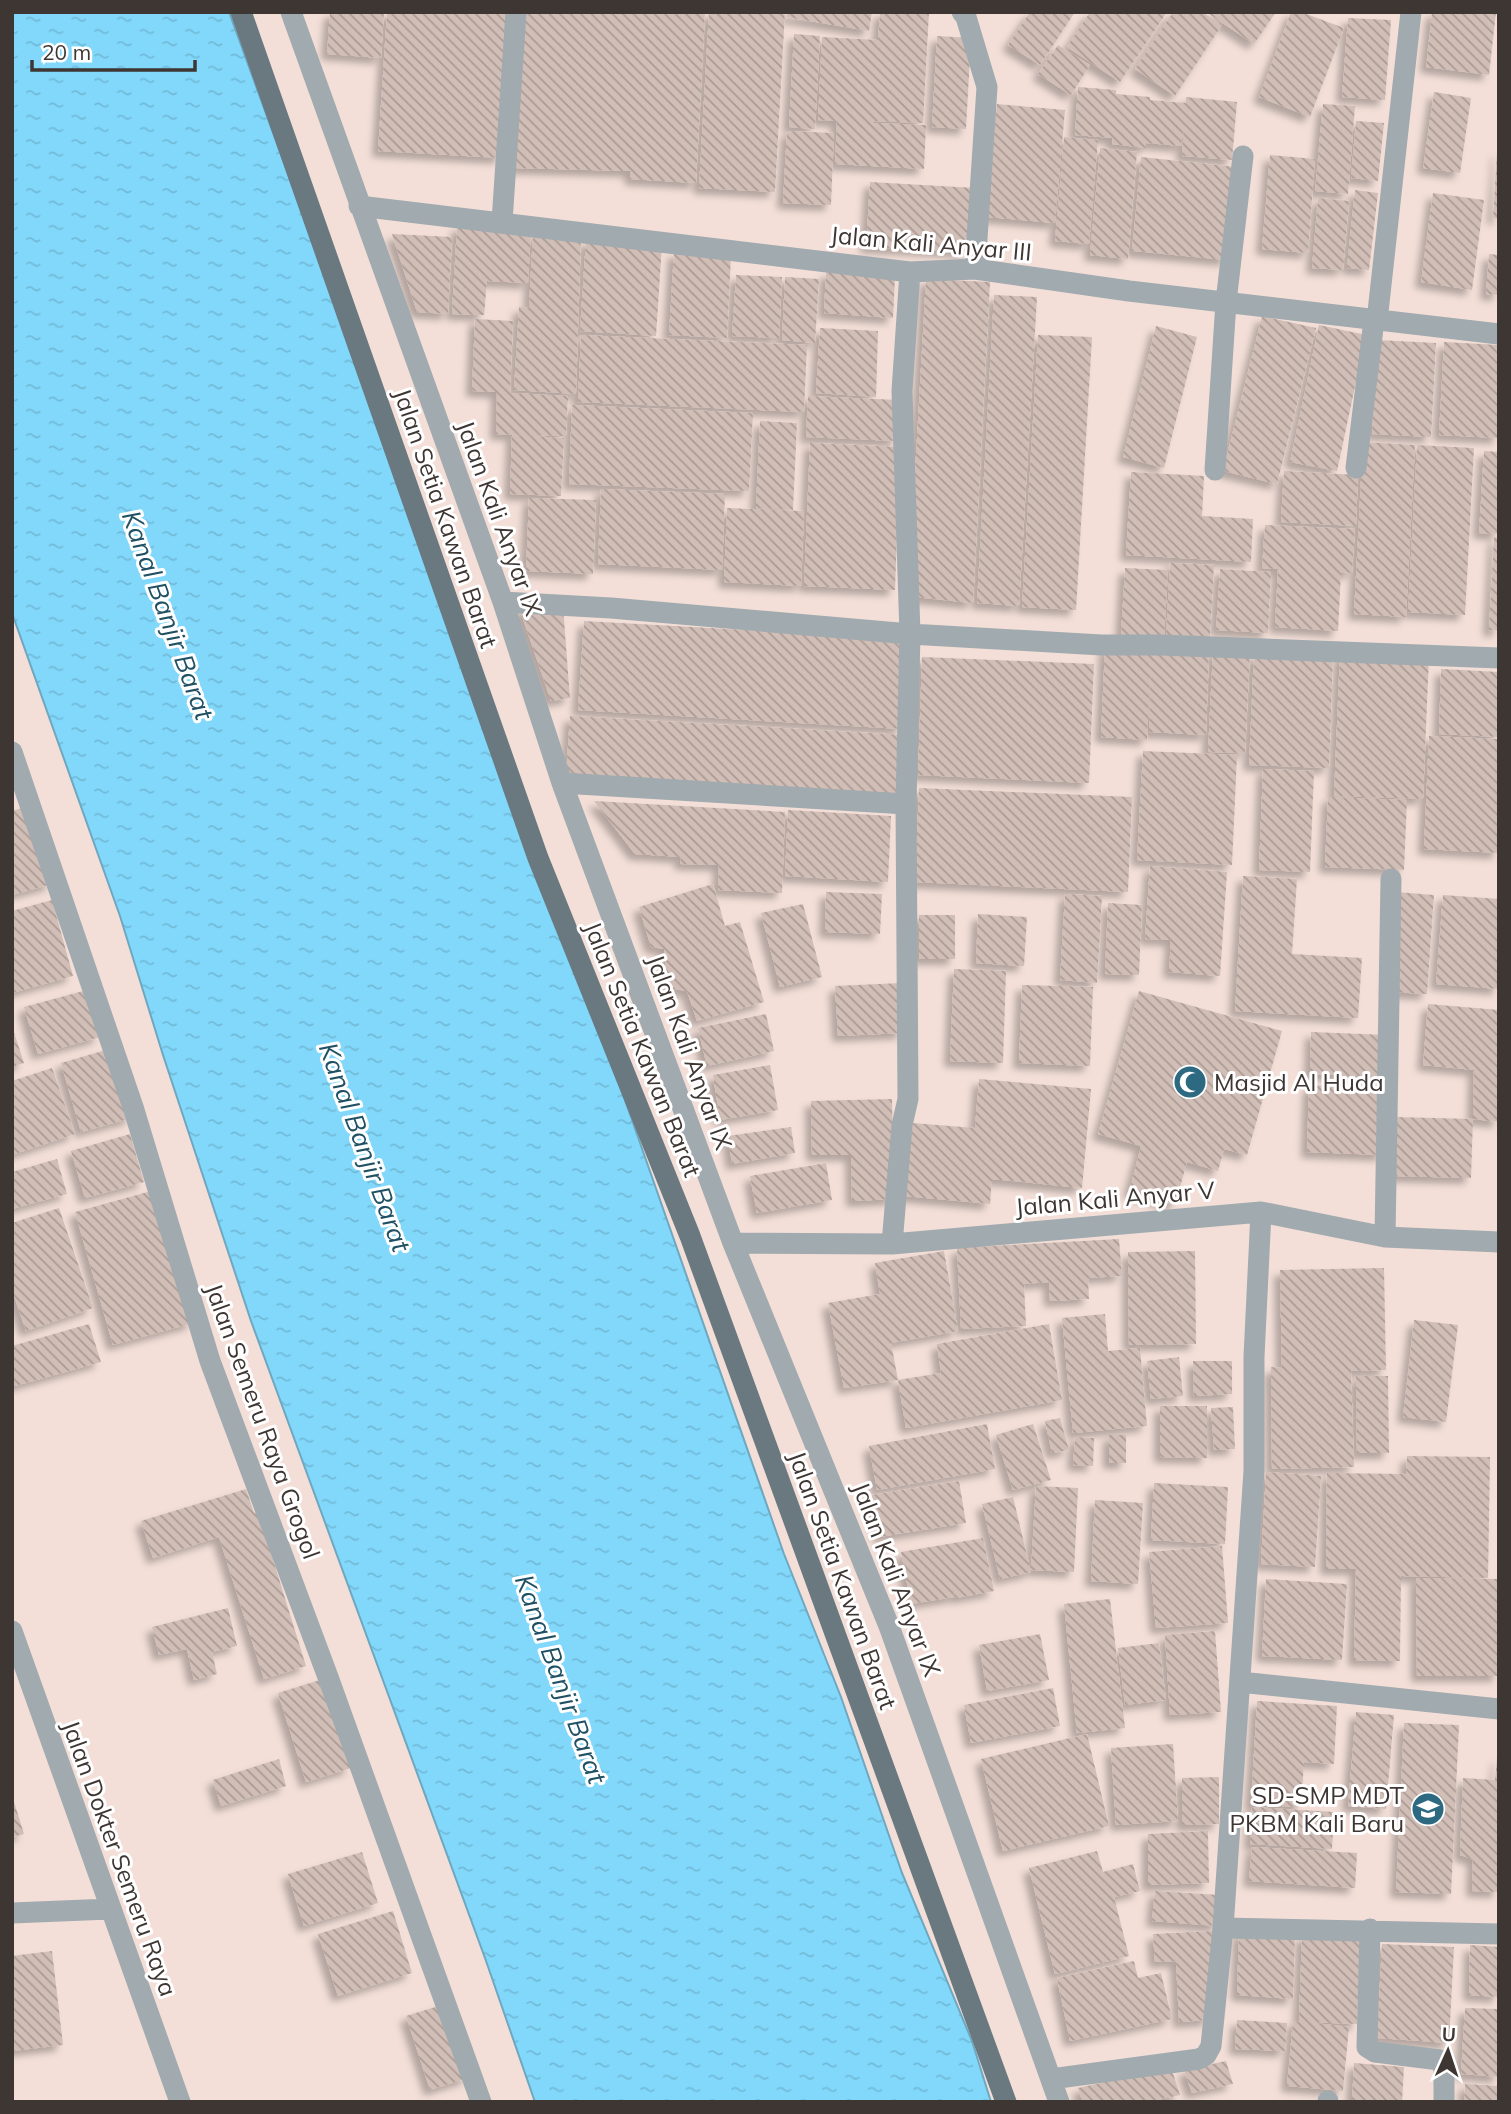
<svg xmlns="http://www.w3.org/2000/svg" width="1511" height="2114" viewBox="0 0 1511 2114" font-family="Mulish,sans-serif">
  <defs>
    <pattern id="water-ripples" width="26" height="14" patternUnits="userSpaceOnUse" patternTransform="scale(1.75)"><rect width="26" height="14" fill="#82d8fb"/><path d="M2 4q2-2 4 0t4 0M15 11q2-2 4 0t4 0" fill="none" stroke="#71bad8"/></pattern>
    <pattern id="building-back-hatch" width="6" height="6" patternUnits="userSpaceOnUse" patternTransform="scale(1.75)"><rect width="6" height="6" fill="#d1beb7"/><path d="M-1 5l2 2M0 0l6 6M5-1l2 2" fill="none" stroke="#ab9b95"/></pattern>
    <filter id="shadow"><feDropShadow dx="-6" dy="6" stdDeviation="3.5" flood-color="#0004"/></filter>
  </defs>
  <rect width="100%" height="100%" fill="#f3dfd8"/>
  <path fill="url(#water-ripples)" stroke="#6ea7bf" stroke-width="2" d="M12 12H229L625 1100 784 1554 841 1697 902 1873 972 2041 991 2102H535L485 1958 251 1321 163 1055 120 916 12 613Z"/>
  <path fill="url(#building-back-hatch)" filter="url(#shadow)" d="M330 12H384L381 58 327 54Z
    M387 12H510L501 158 378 151Z
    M521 12H705L696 183 630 179 631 171 513 168Z
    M709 12H785L775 192 699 188Z
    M787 12H872L869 31 786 17Z
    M880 12H929L923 123 874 121V123L926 125 924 169 835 164 837 121 818 120 822 37 878 40Z
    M1030 12H1075L1040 65 1008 45Z
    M1090 12H1167L1120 82 1067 47Z
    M1173 12H1202L1222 25 1175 96 1135 69Z
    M1206 12H1276L1254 44Z
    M1291 12H1301L1344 28 1310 117 1259 97Z
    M1432 12H1496L1489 75 1426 67Z
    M1348 18 1391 20 1385 100 1342 97Z
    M794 34 820 36 815 129 789 127Z
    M937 36 971 38 966 129 932 127Z
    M1058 45 1090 65 1071 95 1038 74Z
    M1078 87 1116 90V94L1150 97V100L1186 103V97L1237 102 1232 160 1182 156 1184 124 1181 146 1146 143V148L1112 144V138L1075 135Z
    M1434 92 1471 98 1460 173 1423 168Z
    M997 104 1065 110 1055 223 987 217Z
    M1323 104 1355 106 1348 194 1315 191Z
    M1356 121 1384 123 1378 181 1351 178Z
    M787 131 834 133 831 205 783 203Z
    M1064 137 1098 140 1089 244 1055 241Z
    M1100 148 1137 152 1128 259 1090 255Z
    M1497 152H1499V219L1493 218Z
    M1270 155 1315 159 1308 253 1262 249Z
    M1141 157 1236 167 1227 260 1132 251Z
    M870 182 975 188 970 252 866 247Z
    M1355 190 1378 193 1369 270 1347 268Z
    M1433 193 1484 200 1472 290 1421 282Z
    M1318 198 1349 201 1343 270 1312 268Z
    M457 226 531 229 528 283 487 281 484 315 452 314Z
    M533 233 581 235 576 394 514 390 519 307 529 308Z
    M392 234 452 237 448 314 417 312Z
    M586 240 662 245 656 336 580 331Z
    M674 252 731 255 727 338 669 335Z
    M1489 254 1499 255V295L1486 294Z
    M826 272 895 276 893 318 824 313Z
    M736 275 782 277 779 338 732 336Z
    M785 277 819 279 815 343 782 340Z
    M926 279 990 282 973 603 913 597V509Z
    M994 295 1037 297 1019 606 977 603Z
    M1262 316 1316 328 1277 484 1223 471Z
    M475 319 513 321 510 393 568 396 566 436 496 434 497 392 472 391Z
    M1319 325 1366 335 1337 471 1290 462Z
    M1156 326 1197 337 1164 468 1123 457Z
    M820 328 878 331 876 397 816 393Z
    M581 335 807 345 804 412 578 402Z
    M1038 335 1092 337 1076 610 1022 607Z
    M1377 340 1436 343 1431 437 1372 434Z
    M1444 342 1499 345V438L1439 435Z
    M808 396 898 400 897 441 806 437Z
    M572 405 753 413 749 491 569 484Z
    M760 421 797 423 793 510 756 508Z
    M512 435 564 438 561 496 510 494Z
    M1363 442 1415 445 1406 617 1354 614Z
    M810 443 900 447 895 590 804 586Z
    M1417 445 1474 448 1465 615 1408 612Z
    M1484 451 1499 452V534L1479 533Z
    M1284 471 1358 475 1356 526 1281 522Z
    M1131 472 1204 476 1202 516 1253 519 1251 562 1126 555Z
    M601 489 725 494 722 570 598 564Z
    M529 498 596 500 593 574 526 571Z
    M727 508 804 511 801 586 724 582Z
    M1265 525 1355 529 1352 573 1341 572 1338 631 1275 627 1278 569 1262 568Z
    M1494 537 1499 538V631L1489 630Z
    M1170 563 1214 565 1210 637 1166 635Z
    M1125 568 1168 570 1164 639 1121 636Z
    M1220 569 1271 572 1268 633 1216 630Z
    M519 607H563L570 698 551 701Z
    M584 621 907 639 902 729 578 710Z
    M1105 646 1209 652 1206 735 1149 732 1151 655 1147 740 1101 737Z
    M1213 650 1250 652 1245 753 1208 752Z
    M1340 653 1429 657 1423 799 1334 796Z
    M1254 654 1333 657 1329 768 1249 765Z
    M922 657 1094 664 1089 783 918 775Z
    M1441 669 1499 672V737L1439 734Z
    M570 716 903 735 900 796 566 776Z
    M1429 736 1499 739V853L1424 849Z
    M1143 751 1237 755 1232 865 1137 860Z
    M1263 769 1314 771 1310 872 1259 870Z
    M919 788 1132 797 1128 892 915 882Z
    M1328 797 1407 800 1404 870 1325 867Z
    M594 801 785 812 782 893 718 890 719 865 680 864 681 857 635 854Z
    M29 806 52 884 12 895V811Z
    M788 810 891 816 888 882 785 876Z
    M1150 866 1227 872 1220 976 1169 972 1171 940 1145 939Z
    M1243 876 1297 879 1292 954 1362 958 1358 1018 1235 1011Z
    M713 884 725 926 740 922 764 1002 697 1021 687 991 668 988 664 949 651 947 639 907Z
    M826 892 882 894 880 934 825 932Z
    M1396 892 1434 895 1427 994 1390 992Z
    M1065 894 1102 896 1097 983 1060 980Z
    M1443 895 1499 899V989L1436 984Z
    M52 900 73 976 12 993V911Z
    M1108 903 1142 905 1139 975 1105 974Z
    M803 904 822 977 780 987 761 913Z
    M978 914 1027 917 1024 966 976 963Z
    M919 915H955V959H919Z
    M954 969 1006 971 1003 1063 950 1061Z
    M901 983 903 1033 838 1036 835 986Z
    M1022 985 1093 987 1090 1066 1019 1063Z
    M87 990 100 1037 38 1054 24 1007Z
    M1139 991 1282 1031 1247 1155 1224 1149 1218 1171 1187 1162 1175 1205 1129 1192 1141 1146 1098 1134Z
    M1428 1004 1499 1010V1122L1473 1119 1474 1070 1423 1065Z
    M766 1014 774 1051 707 1066 698 1028Z
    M12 1026 24 1063 12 1067Z
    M1311 1032 1387 1035 1386 1077 1310 1074Z
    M113 1048 132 1118 81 1132 61 1063Z
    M770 1065 778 1110 720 1120 713 1075Z
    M52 1068 75 1134 12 1155V1081Z
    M979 1079 1091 1089 1082 1188 992 1179 990 1204 905 1196 912 1123 975 1128Z
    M1309 1085 1385 1088 1383 1155 1307 1152Z
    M892 1099 894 1199 852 1201 851 1155H812L811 1101Z
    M1394 1117 1473 1119 1471 1178 1391 1176Z
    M791 1127 795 1153 732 1164 728 1136Z
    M130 1134 144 1182 85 1198 71 1151Z
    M57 1159 67 1194 12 1209V1172Z
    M826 1163 832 1200 757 1213 750 1176Z
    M155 1190 193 1323 113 1345 75 1212Z
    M59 1208 93 1308 26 1331 12 1290V1223Z
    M1119 1239 1122 1276 1088 1278 1089 1299 1050 1301 1049 1282 1024 1284 1026 1326 961 1329 957 1248Z
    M944 1251 958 1331 891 1343 898 1380 844 1388 828 1303 880 1294 875 1263Z
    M1195 1251 1196 1344 1129 1345 1128 1252Z
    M1384 1268 1386 1370 1351 1371 1354 1467 1272 1469 1271 1367 1282 1368 1280 1270Z
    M1105 1314 1108 1351 1140 1348 1147 1426 1073 1433 1062 1318Z
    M1414 1320 1458 1325 1446 1422 1403 1417Z
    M89 1324 101 1362 15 1386 12 1377V1346Z
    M1049 1324 1062 1400 906 1428 898 1380 941 1373 937 1344Z
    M1179 1357 1183 1396 1151 1399 1147 1361Z
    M1193 1361H1232V1394L1194 1396Z
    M1356 1376H1388L1389 1453H1357Z
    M1160 1406H1207V1458L1160 1457Z
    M1233 1407 1235 1449 1214 1450 1211 1408Z
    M1060 1418 1069 1450 1052 1453 1045 1421Z
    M987 1424 995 1469 877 1490 869 1446Z
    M1033 1424 1051 1480 1013 1490 996 1435Z
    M1109 1435H1126V1463H1109Z
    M1075 1437 1094 1438 1093 1466 1073 1465Z
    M1407 1456 1490 1457 1488 1578 1401 1576 1400 1661 1354 1660 1356 1569H1326L1327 1473 1406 1474Z
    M1266 1472 1321 1476 1315 1567 1261 1564Z
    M959 1481 966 1523 879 1537 872 1495Z
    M1154 1483 1228 1487 1225 1544 1151 1540Z
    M1036 1486 1078 1488 1074 1572 1031 1570Z
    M246 1489 254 1513 258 1511 306 1666 264 1679 219 1537 153 1558 141 1521Z
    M1013 1497 1031 1572 1000 1579 982 1504Z
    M1095 1500 1143 1503 1138 1584 1091 1581Z
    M983 1538 994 1591 956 1598 952 1583 954 1597 911 1604 901 1552Z
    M1222 1546 1228 1623 1156 1628 1149 1552Z
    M1416 1578 1499 1579V1676H1417Z
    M1266 1579 1347 1584 1342 1660 1262 1656Z
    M1110 1599 1125 1728 1077 1733 1064 1604Z
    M228 1608 237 1646 212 1652 217 1674 194 1680 187 1649 159 1655 152 1627Z
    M1215 1631 1221 1712 1170 1715 1165 1635Z
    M1040 1634 1049 1680 987 1691 979 1645Z
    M1159 1643 1166 1700 1125 1705 1118 1648Z
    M323 1679 351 1768 306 1782 278 1693Z
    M1053 1688 1060 1726 971 1743 964 1705Z
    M1257 1701 1337 1706 1334 1764 1304 1762 1301 1807 1251 1805Z
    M1356 1712 1394 1715 1386 1809 1348 1806Z
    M1404 1723 1459 1725 1451 1894 1396 1892Z
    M1087 1734 1109 1826 1003 1851 981 1759Z
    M1173 1744 1178 1821 1116 1825 1111 1748Z
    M1497 1758H1499V1892L1472 1891 1473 1859 1460 1855 1463 1778 1495 1780Z
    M279 1759 286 1786 221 1806 213 1780Z
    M1219 1777V1824L1182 1825V1778Z
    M12 1795 24 1834 12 1837Z
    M1252 1807 1334 1812 1332 1849 1250 1844Z
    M1208 1831 1209 1883 1148 1885V1834Z
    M1252 1847 1357 1853 1355 1888 1249 1881Z
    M1097 1851 1103 1872 1133 1864 1140 1891 1114 1897 1129 1956 1055 1974 1029 1868Z
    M362 1852 378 1903 304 1926 288 1874Z
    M1155 1891 1220 1895 1218 1926 1152 1921Z
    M393 1911 412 1973 338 1996 318 1934Z
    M1213 1931 1209 2020 1179 2022 1176 1961 1155 1962 1153 1934Z
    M1239 1931 1295 1934 1293 1999 1237 1995Z
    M1302 1935 1360 1938 1357 2024 1307 2022 1349 2027 1343 2091 1287 2086 1293 2021 1299 2022Z
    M1382 1944 1454 1947 1449 2043 1377 2038Z
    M1470 1945 1499 1947V1997L1469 1995Z
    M52 1951 63 2045 12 2051V1956Z
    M1134 1961 1138 1978 1161 1973 1172 2019 1070 2041 1057 1978Z
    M445 2004 468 2078 430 2090 406 2016Z
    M1465 2008 1499 2009V2077L1461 2074Z
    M1237 2020 1287 2023 1285 2051 1235 2049Z
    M1226 2061 1233 2084 1192 2093 1184 2070Z
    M1354 2063 1404 2067 1402 2102H1352Z
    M1171 2067 1180 2095 1148 2102H1078L1082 2100 1078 2088Z
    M1465 2084 1499 2086V2102H1464Z"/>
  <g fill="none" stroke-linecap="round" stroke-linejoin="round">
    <path stroke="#a1aaae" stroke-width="21" d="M291 12 503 602 562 783 733 1243 889 1626 1059 2102
      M962 12 966 17 987 87 975 269
      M359 206 910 272 975 269 1129 291 1499 334
      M502 222 516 12
      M1377 321 1411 12
      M1356 468 1374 320
      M1215 470 1226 302 1243 156
      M503 602 611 608 910 634 1101 645H1161L1499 658
      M12 752 134 1110 210 1361 328 1677 481 2102
      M562 783 906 804 910 634 902 391 910 272
      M1385 1237 1391 879
      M733 1243 892 1244 1261 1212 1385 1237 1499 1242
      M892 1244 902 1125 908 1099 906 804
      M12 1631 180 2102
      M1240 1682 1499 1709
      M12 1913 110 1909
      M1223 1928 1254 1471V1357L1261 1212
      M1370 1929 1367 2047 1375 2052 1440 2060 1444 2069V2102
      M1051 2079 1199 2059 1206 2055 1211 2046 1223 1928 1499 1934
      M1328 2102V2101"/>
    <path stroke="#6a7980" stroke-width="21" d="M241 12 538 858 690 1236 1006 2102"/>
  </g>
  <defs>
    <symbol id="mosque-disc" viewBox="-11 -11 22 22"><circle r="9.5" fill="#2d6a81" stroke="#fff"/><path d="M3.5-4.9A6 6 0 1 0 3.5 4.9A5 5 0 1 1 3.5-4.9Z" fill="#fff"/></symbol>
    <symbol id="school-disc" viewBox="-11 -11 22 22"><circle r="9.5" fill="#2d6a81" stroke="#fff"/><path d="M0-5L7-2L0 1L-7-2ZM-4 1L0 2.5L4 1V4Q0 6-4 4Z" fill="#fff"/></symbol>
  </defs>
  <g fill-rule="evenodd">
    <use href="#mosque-disc" x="1171" y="1063" width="38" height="38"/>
    <use href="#school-disc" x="1409" y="1790" width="38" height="38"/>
  </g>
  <g text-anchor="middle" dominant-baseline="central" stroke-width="6" stroke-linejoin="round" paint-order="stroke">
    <g font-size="24" fill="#3e3633" stroke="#fff">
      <text transform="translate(931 243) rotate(5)">Jalan Kali Anyar III</text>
      <text transform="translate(446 518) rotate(71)">Jalan Setia Kawan Barat</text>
      <text transform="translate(500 518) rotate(70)">Jalan Kali Anyar IX</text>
      <text transform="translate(643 1049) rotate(68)">Jalan Setia Kawan Barat</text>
      <text transform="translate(690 1052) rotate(70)">Jalan Kali Anyar IX</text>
      <text transform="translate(1115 1198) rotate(-5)">Jalan Kali Anyar V</text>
      <text transform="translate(263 1421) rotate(70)">Jalan Semeru Raya Grogol</text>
      <text transform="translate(897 1579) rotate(69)">Jalan Kali Anyar IX</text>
      <text transform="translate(843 1580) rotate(70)">Jalan Setia Kawan Barat</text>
      <text transform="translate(120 1858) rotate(70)">Jalan Dokter Semeru Raya</text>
    </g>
    <g font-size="24" fill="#3e3633" stroke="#fff" text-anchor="start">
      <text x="1214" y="1082">Masjid Al Huda</text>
      <text x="1404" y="1795" text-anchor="end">SD-SMP MDT<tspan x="1404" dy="28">PKBM Kali Baru</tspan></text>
    </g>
    <g font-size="26" font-style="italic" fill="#205063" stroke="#fff">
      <text transform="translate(168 615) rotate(70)">Kanal Banjir Barat</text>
      <text transform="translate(365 1147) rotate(70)">Kanal Banjir Barat</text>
      <text transform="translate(561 1679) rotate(70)">Kanal Banjir Barat</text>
    </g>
  </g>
  <rect width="1511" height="2114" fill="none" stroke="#3e3633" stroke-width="28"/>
  <g transform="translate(1448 2051) rotate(3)" stroke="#ffffff" stroke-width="5" paint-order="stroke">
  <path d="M0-5L12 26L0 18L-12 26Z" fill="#3e3633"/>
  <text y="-10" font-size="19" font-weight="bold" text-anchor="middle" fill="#3e3633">U</text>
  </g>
  <path d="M32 60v10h163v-10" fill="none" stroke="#3e3633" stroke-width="3.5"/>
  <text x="42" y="60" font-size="21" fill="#3e3633" stroke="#ffffff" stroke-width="5" paint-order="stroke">20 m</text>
</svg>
